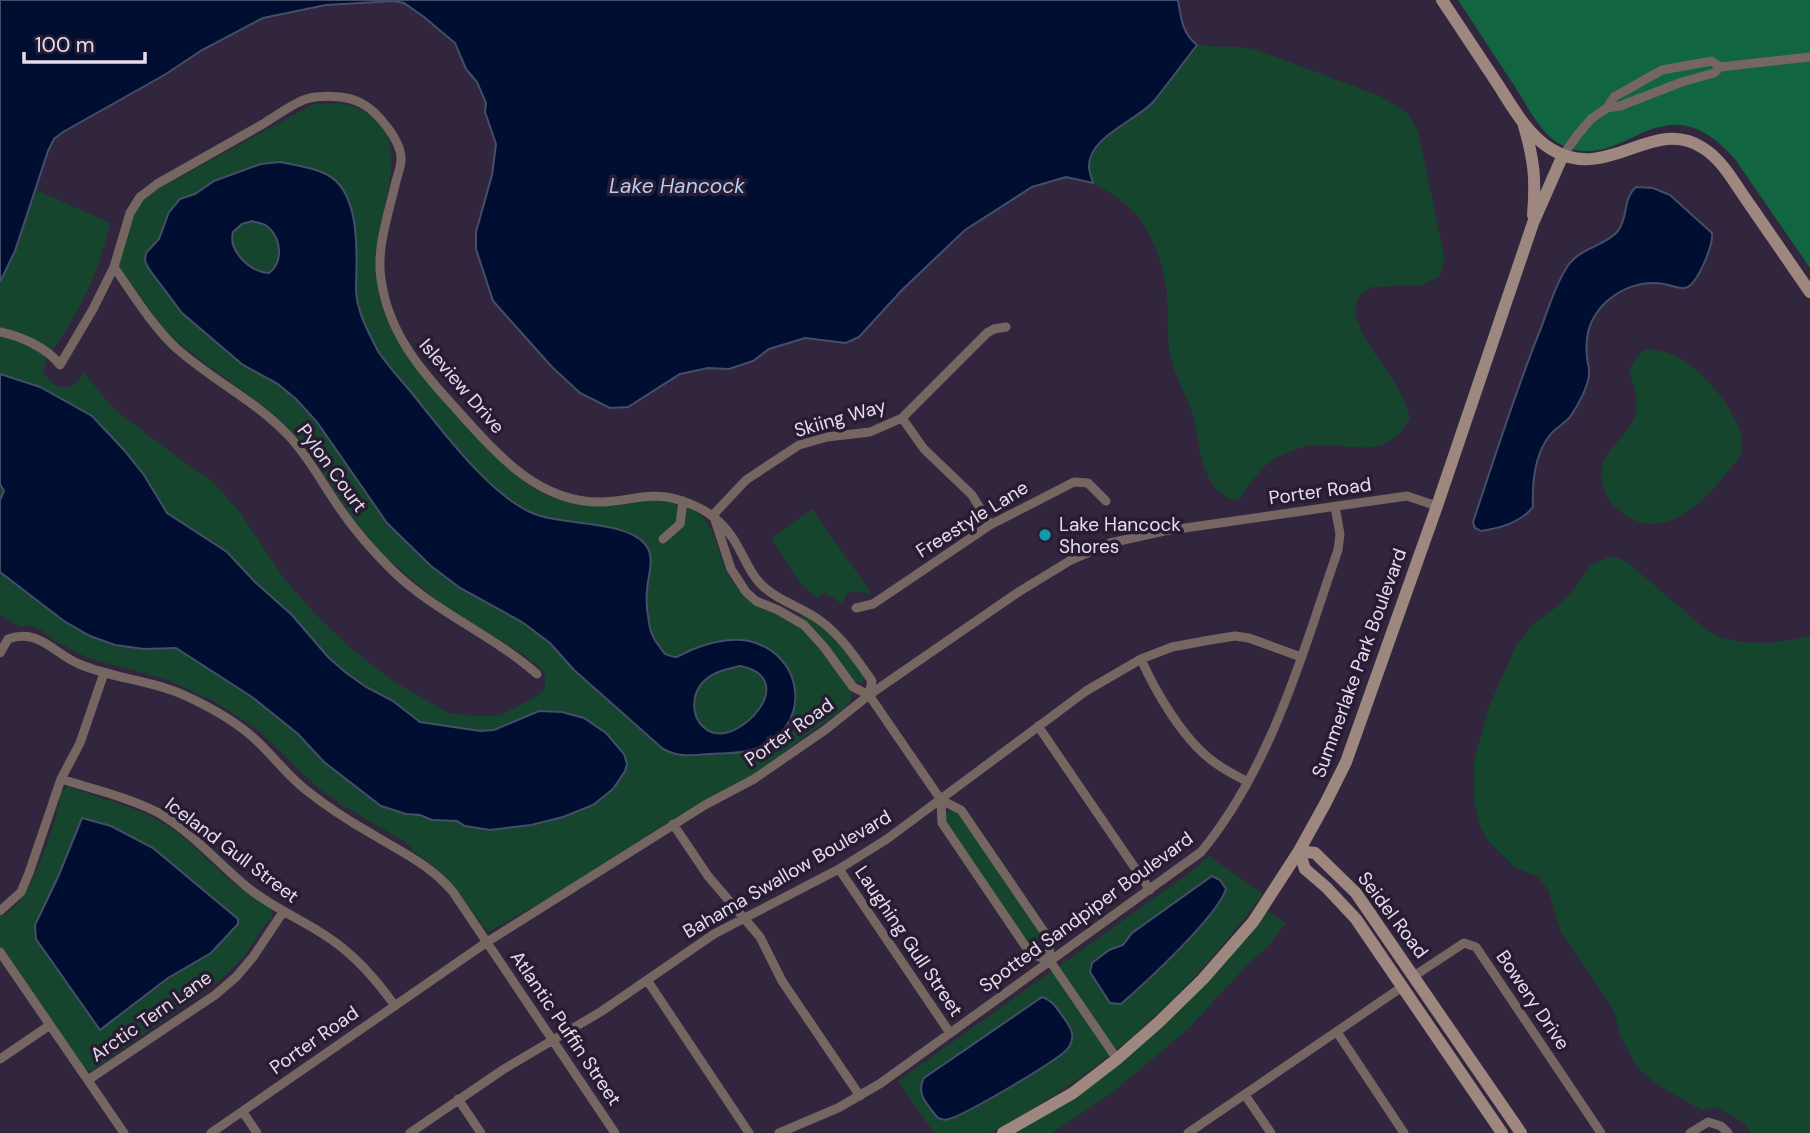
<svg xmlns="http://www.w3.org/2000/svg" width="1810" height="1133" viewBox="0 0 1810 1133" font-family="'DM Sans',sans-serif">
  <rect width="100%" height="100%" fill="#32263e"/>
  <path fill="#15452d" d="M1197 45C1217 48 1237 45 1257 50L1380 96 1407 113 1418 131 1445 260 1439 277 1422 285 1372 287C1331 305 1378 355 1391 377 1399 390 1406 402 1410 417 1385 468 1342 437 1303 447 1293 450 1281 455 1272 460 1259 469 1250 485 1240 498 1233 502 1228 499 1222 494 1198 474 1201 444 1193 416 1186 392 1171 371 1169 346 1166 321 1170 296 1163 271 1160 258 1152 239 1145 227 1133 207 1114 194 1093 183 1092 178 1089 172 1089 167 1088 137 1136 121 1153 102 1168 84 1182 64 1197 45Z
    M342 103C352 106 363 109 371 116 405 141 388 186 382 220 378 243 374 270 379 293 387 337 417 367 445 399 480 438 526 505 585 503 619 502 657 493 689 508 721 523 715 558 733 583 755 613 776 606 799 625 812 637 842 676 851 692V701L841 711 746 779 676 817 554 895 488 932C469 911 454 880 430 863 422 857 415 855 410 845L344 806 317 787 257 729 212 700 165 679 88 658 55 641 43 631 31 626H18L0 615V282L15 251 36 190 110 223C99 270 86 299 60 339 53 350 43 360 44 373 54 392 75 393 83 372L115 410 184 462 211 480 239 511 285 580 318 617 352 649 393 681 448 713 473 716H499L537 696 545 688V676L541 669 521 653 440 603 383 555 352 517 305 447 291 431 276 416 176 341 161 325 118 266 133 212 147 195 314 104Z
    M1644 350C1668 348 1689 362 1705 378 1720 393 1744 425 1742 448 1741 458 1731 467 1725 475 1703 502 1665 541 1627 516 1621 512 1612 505 1608 498 1588 457 1618 449 1634 419 1640 406 1634 385 1629 372L1635 359Z
    M812 509 872 594 853 591 846 595 842 604 824 592 818 599 801 584 771 538Z
    M1609 557 1618 558 1627 562 1709 632C1738 647 1780 645 1810 635V1133H1751L1744 1123 1716 1107 1701 1110 1655 1083 1637 1067 1620 1035 1615 1014 1606 998 1561 932 1548 890 1539 877 1516 868 1489 842 1480 826 1474 801V761L1488 709 1516 646 1533 624 1558 606 1573 590 1591 565Z
    M801 614C829 623 847 653 864 676L862 683 854 682 829 648 800 618Z
    M68 786C95 798 127 804 154 818 184 833 205 858 229 880 243 892 262 896 273 911L271 919 266 923 243 958 220 980 92 1071 87 1070 82 1066 0 946V917C8 912 15 907 21 900 34 882 61 814 60 792Z
    M951 810 959 814 1043 937 1045 944 1041 951H1034L944 823 946 813Z
    M1209 856 1263 894C1201 978 1128 1050 1039 1105 1026 1113 1002 1131 987 1133 970 1133 951 1133 934 1133L898 1081 1192 871Z
    M1262 908 1286 923 1266 949 1250 962 1188 1029 1112 1093 1052 1133H1003L1026 1121 1160 1022Z"/>
  <path fill="#126541" d="M1458 0H1810V268L1735 159C1660 74 1625 178 1560 144 1541 134 1528 107 1517 90 1497 60 1478 30 1458 0Z"/>
  <path fill="#000f31" stroke="#454d69" stroke-width="2" fill-rule="evenodd" d="M0 0H1178C1181 18 1182 33 1197 45 1182 64 1168 84 1153 102 1136 121 1088 137 1089 167 1089 172 1092 178 1093 183L1066 177 1032 187 965 230 902 290 859 337 846 343 805 338 769 349 753 361 729 369 708 368 680 374 628 407 610 408 580 393 552 367 493 301 476 249V232L492 175 496 144 485 112 486 103 477 82 466 69 455 43 424 17 404 3 394 1 326 5 263 18 202 50 166 74 63 132 54 139 48 151 15 251 0 282Z
    M280 162C295 165 312 167 326 174 361 191 357 254 356 286 355 308 368 332 378 351 387 365 400 379 411 392 441 429 487 492 530 512 562 527 623 519 645 544 656 557 648 575 647 590 646 600 647 612 649 622 650 635 657 644 665 654 669 655 672 657 676 657 680 656 687 652 691 650 708 643 730 637 749 641 805 654 813 726 758 748 743 754 725 753 710 754 691 755 680 758 663 749L574 670 550 643 522 622 460 588 431 566 387 523 317 422 296 399 278 384 243 365 182 313 149 269 145 261 146 253 159 239 169 212 180 199 195 194 214 181 261 164ZM252 221C258 223 264 223 268 227 282 239 283 263 269 273 250 272 228 251 233 232L242 224ZM740 666C802 678 739 747 709 731 690 720 690 694 705 680 715 671 728 669 740 666Z
    M1636 187 1653 188 1670 195 1712 233C1714 244 1697 286 1685 288 1679 289 1670 285 1664 284 1642 280 1621 288 1605 303 1589 319 1585 335 1587 357 1587 362 1590 368 1589 373 1589 386 1577 407 1570 417 1564 424 1555 428 1550 435 1534 455 1532 484 1533 507 1520 523 1500 528 1481 531L1475 528 1473 522C1495 457 1515 392 1541 328 1549 307 1556 283 1569 264 1581 248 1605 246 1618 231 1628 218 1623 198 1636 187Z
    M0 374 40 387 92 416 124 450 144 475 167 513 227 552 255 582 292 615 328 657 345 672 366 687 393 701 420 722 480 731 494 730 539 711 562 712 584 718 606 733 624 754 627 764 625 771 613 789 593 805 563 817 531 825 490 830 465 826 457 821 432 820 420 815 406 814 381 806 324 762 298 734 252 697 176 648 144 649 115 645 90 636 64 621 0 572V500L4 491 0 484Z
    M82 818 111 826 153 848 238 919V924L211 953 168 978 100 1030 36 939 35 925 58 877Z
    M1212 876 1220 880 1226 889C1217 917 1145 983 1121 1004L1110 1003 1090 972 1092 963 1109 950 1123 945 1132 933Z
    M1042 997C1053 1000 1057 1009 1064 1018 1071 1028 1076 1036 1069 1047 1062 1059 964 1115 949 1119 943 1120 944 1120 938 1118 928 1106 915 1093 924 1078Z"/>
  <g fill="none" stroke-linecap="round" stroke-linejoin="round">
    <path stroke="#756662" stroke-width="9" d="M1607 108 1620 106 1682 82 1714 73 1720 67 1810 57
      M1563 155 1579 133 1591 119 1607 108 1614 97 1662 70 1712 61 1720 67
      M114 267C133 294 151 324 175 347 210 379 255 400 288 435 310 458 324 487 343 513 357 533 374 552 391 569 434 612 492 634 537 674
      M0 332C20 336 48 348 60 365L93 309 114 267 130 213 140 197 157 184C192 164 228 144 263 124 276 116 292 104 306 99 321 95 347 95 361 103 377 111 402 141 401 160 401 166 398 174 396 181 389 212 376 248 381 279 388 330 417 366 450 402 492 448 534 503 602 502 629 501 653 491 679 500 706 508 725 522 738 547 746 561 752 577 765 588 782 603 805 608 822 622 843 638 857 660 872 681L869 695
      M902 418 924 449 972 495 990 525
      M713 515 746 480 799 445 827 437 870 432 902 418 987 333 994 329 1006 327
      M715 520 731 569 746 592 756 601 778 610 804 625 824 647 853 687 869 695 941 800 961 810 1049 939 1050 961 1117 1059
      M663 539 680 524 683 501
      M856 608 873 604 990 525 1074 482 1088 483 1106 501
      M0 653 8 639C39 628 53 653 79 664 114 679 152 680 186 696 210 707 238 723 257 741 274 757 288 776 306 790 326 806 349 821 372 834 401 852 431 865 453 892L615 1133
      M1141 659C1155 691 1182 737 1210 759 1222 769 1235 775 1248 782
      M1038 726 1150 890
      M61 779C93 789 127 797 157 812 191 831 218 863 247 887 272 908 302 919 329 938 356 956 376 979 395 1006
      M941 800 942 823 1030 953 1050 961
      M673 824 708 876 760 937 782 981 860 1096
      M839 869 950 1033
      M0 911 21 892 29 873 61 779 80 743 104 673
      M0 952 124 1133
      M1414 976 1464 943 1476 947 1601 1133
      M647 980 749 1133
      M1337 1032 1404 1133
      M0 1059 50 1025
      M88 1080 215 995 236 977 253 957 283 912
      M1245 1095 1271 1133
      M458 1099 481 1133
      M243 1112 257 1133
      M211 1133 487 942 705 805 754 779 825 730 869 695 1017 593 1071 560 1110 543 1164 531 1407 496 1437 506
      M410 1133 504 1069 602 1011 714 934 839 869 887 839 1086 691 1141 659 1172 647 1210 640 1235 636 1249 638 1301 657
      M779 1133 838 1108 881 1083 1201 852C1272 766 1302 654 1338 550L1340 534 1335 507
      M1188 1133 1402 987
      M1690 1133 1708 1122 1721 1126 1728 1133"/>
    <path stroke="#9e877f" stroke-width="12" d="M1442 0C1460 27 1477 53 1495 80 1511 104 1526 134 1551 149 1608 184 1653 115 1703 148 1724 161 1736 186 1750 205 1770 234 1790 263 1810 292
      M1524 126C1534 160 1536 179 1533 215
      M1299 851 1315 853 1356 893 1521 1133
      M1299 851 1305 869 1326 887 1356 919 1502 1133
      M1003 1133 1073 1093 1117 1059 1159 1022 1203 979 1253 922 1299 851 1325 804 1346 762 1437 506 1533 223 1563 155"/>
  </g>
  <circle fill="#0f9aa8" stroke="#281c33" stroke-width="2.5" cx="1045" cy="535" r="7"/>
  <g text-anchor="middle" dominant-baseline="central" stroke-width="7" stroke-linejoin="round" paint-order="stroke">
    <g font-size="19" fill="#e5dded" stroke="#281c33">
      <text transform="translate(462 386) rotate(49)">Isleview Drive</text>
      <text transform="translate(840 418) rotate(-16)">Skiing Way</text>
      <text transform="translate(332 468) rotate(54)">Pylon Court</text>
      <text transform="translate(1320 491) rotate(-8)">Porter Road</text>
      <text transform="translate(972 519) rotate(-32)">Freestyle Lane</text>
      <text transform="translate(1359 663) rotate(-70)">Summerlake Park Boulevard</text>
      <text transform="translate(789 732) rotate(-35)">Porter Road</text>
      <text transform="translate(232 850) rotate(37)">Iceland Gull Street</text>
      <text transform="translate(787 874) rotate(-30)">Bahama Swallow Boulevard</text>
      <text transform="translate(1086 912) rotate(-36)">Spotted Sandpiper Boulevard</text>
      <text transform="translate(1393 915) rotate(53)">Seidel Road</text>
      <text transform="translate(909 941) rotate(56)">Laughing Gull Street</text>
      <text transform="translate(1533 1000) rotate(56)">Bowery Drive</text>
      <text transform="translate(151 1016) rotate(-35)">Arctic Tern Lane</text>
      <text transform="translate(566 1028) rotate(56)">Atlantic Puffin Street</text>
      <text transform="translate(314 1040) rotate(-35)">Porter Road</text>
    </g>
    <g font-size="19" fill="#e5dded" stroke="#281c33" text-anchor="start">
      <text x="1059" y="524">Lake Hancock<tspan x="1059" dy="22">Shores</tspan></text>
    </g>
    <g font-size="21" font-style="italic" fill="#b4cdf3" stroke="#281c33">
      <text x="677" y="186">Lake Hancock</text>
    </g>
  </g>
  <path d="M24 52v10h121v-10" fill="none" stroke="#e5dded" stroke-width="3.5"/>
  <text x="35" y="52" font-size="21" fill="#e5dded" stroke="#281c33" stroke-width="5" paint-order="stroke">100 m</text>
</svg>
